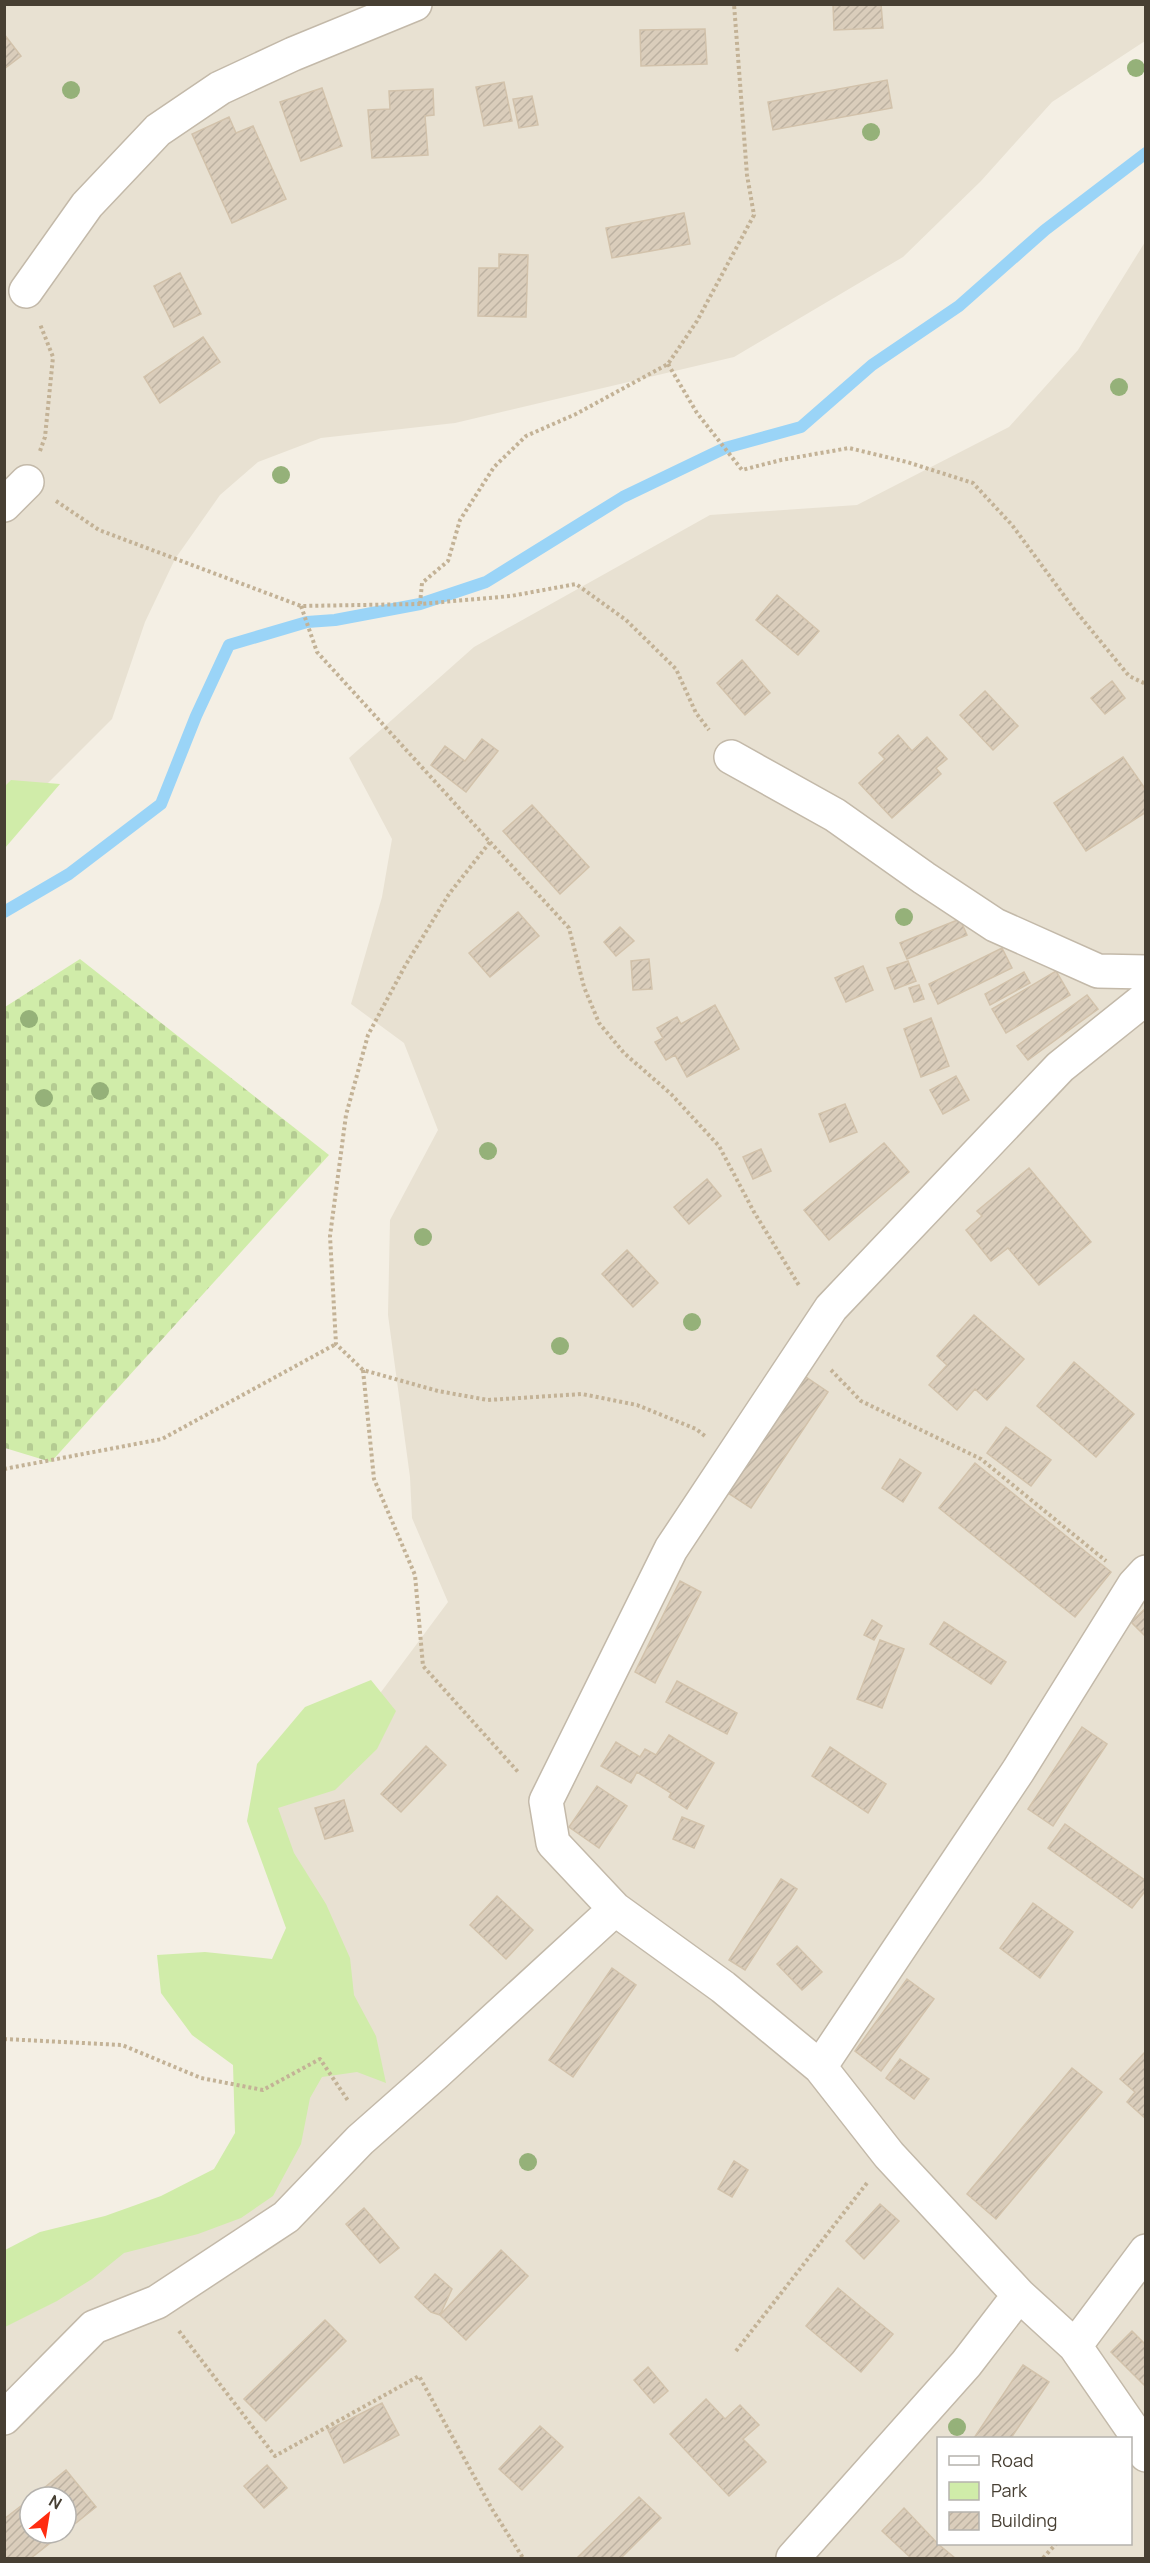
<svg xmlns="http://www.w3.org/2000/svg" width="1150" height="2563" viewBox="0 0 1150 2563" font-family="Manrope,sans-serif">
  <defs>
    <pattern id="cemetery-stones" width="16" height="16" patternUnits="userSpaceOnUse" patternTransform="scale(1.5)"><rect width="16" height="16" fill="#d0eca9"/><path d="M2 7V4a2 2 0 0 1 4 0v3zM10 15v-3a2 2 0 0 1 4 0v3z" fill="#b4cb92"/></pattern>
    <pattern id="building-hatch" width="6" height="6" patternUnits="userSpaceOnUse" patternTransform="scale(1.5)"><rect width="6" height="6" fill="#dacdbb"/><path d="M-1 1l2-2M0 6l6-6M5 7l2-2" fill="none" stroke="#bcb1a1"/></pattern>
  </defs>
  <rect width="100%" height="100%" fill="#f4efe4"/>
  <path fill="#e8e1d2" fill-rule="evenodd" d="M5 5H1145V41L1052 102 981 181 903 257 734 357 455 423 321 438 258 462 220 495 175 559 145 622 112 719 5 826Z
    M1145 242V2558H5V2311L188 2221 335 2022 268 1826 283 1782 355 1727 448 1602 412 1518 410 1477 388 1315 390 1220 438 1130 404 1043 351 1004 382 897 392 839 349 758 474 647 710 515 857 505 1009 427 1078 350ZM938 2438H1130V2544H938ZM30 2497H66V2533H30Z"/>
  <path fill="#d0eca9" d="M11 780 60 784 5 848V786Z
    M371 1680 396 1711 377 1749 335 1790 278 1808 294 1853 326 1904 350 1958 354 1995 376 2036 386 2083 357 2072 322 2077 310 2098 301 2144 273 2196 241 2218 198 2234 124 2253 92 2279 57 2301 5 2327V2250L40 2232 105 2216 161 2196 214 2169 235 2133 233 2065 192 2035 161 1993 157 1955 205 1952 272 1959 286 1928 247 1821 257 1764 305 1707Z"/>
  <path fill="url(#cemetery-stones)" d="M80 959 329 1155 51 1462 5 1448V1007Z"/>
  <g fill="none" stroke-linecap="round" stroke-linejoin="round">
    <path stroke="#9ad4f7" stroke-width="12" d="M4 912 69 874 161 804 196 716 229 645 307 622 335 620 420 604 486 582 623 497 725 448 801 427 872 365 959 306 1045 230 1146 153"/>
  </g>
  <path fill="url(#building-hatch)" stroke="#d2c2ab" stroke-width="1.5" d="M833 4H881L883 28 834 30Z
    M705 29 707 64 641 66 640 30Z
    M4 34 21 56 4 69Z
    M887 80 892 108 773 130 768 102Z
    M504 82 512 121 484 126 476 87Z
    M322 88 342 146 301 161 280 102Z
    M433 89 434 115 425 116 428 155 372 158 368 110 390 109 389 91Z
    M532 96 538 125 519 128 513 99Z
    M229 117 236 133 253 126 286 199 232 223 192 134Z
    M684 213 690 244 612 258 606 228Z
    M499 254 528 255 526 317 478 316 479 268H499Z
    M180 273 201 314 174 327 154 286Z
    M203 337 220 362 160 403 144 377Z
    M777 595 819 631 798 655 756 620Z
    M742 660 770 693 745 715 717 683Z
    M1112 681 1125 698 1105 714 1091 698Z
    M985 691 1018 726 993 750 960 715Z
    M898 735 912 751 927 737 947 759 936 768 941 774 892 818 859 783 885 759 879 753Z
    M482 739 498 751 466 792 431 765 445 746 465 761Z
    M1123 757 1146 790V812L1086 851 1054 803Z
    M532 805 589 867 560 894 503 831Z
    M518 912 539 936 490 977 469 953Z
    M960 919 967 935 907 959 900 943Z
    M620 927 634 941 616 956 604 942Z
    M1002 948 1012 968 938 1004 929 984Z
    M649 959 652 989 633 990 631 961Z
    M908 961 916 981 895 989 887 968Z
    M863 966 873 990 846 1002 835 978Z
    M1056 971 1070 995 1006 1033 992 1009Z
    M1024 972 1030 983 990 1005 985 994Z
    M919 985 924 999 914 1002 909 988Z
    M1087 995 1098 1009 1028 1060 1017 1046Z
    M715 1005 739 1049 687 1077 675 1055 666 1060 655 1042 663 1038 657 1028 677 1017 681 1024Z
    M931 1018 949 1066 921 1077 904 1029Z
    M956 1076 969 1100 943 1114 930 1090Z
    M845 1104 857 1132 830 1142 819 1114Z
    M884 1143 909 1172 829 1240 804 1210Z
    M761 1149 771 1171 753 1179 743 1157Z
    M1029 1168 1091 1242 1039 1285 1008 1248 991 1261 966 1230 982 1216 977 1211Z
    M707 1179 721 1196 689 1224 674 1207Z
    M627 1250 658 1283 633 1307 602 1274Z
    M974 1315 1024 1359 987 1400 975 1389 957 1410 929 1385 947 1365 937 1356Z
    M1074 1362 1134 1414 1096 1457 1037 1406Z
    M806 1377 828 1392 751 1508 728 1493Z
    M1006 1427 1051 1460 1031 1486 987 1453Z
    M900 1459 921 1473 903 1502 882 1488Z
    M975 1463 1111 1572 1075 1617 939 1508Z
    M680 1581 701 1592 655 1683 635 1672Z
    M1146 1608V1637L1131 1622Z
    M872 1620 882 1626 874 1640 864 1635Z
    M944 1622 1006 1662 991 1684 930 1644Z
    M880 1640 904 1649 882 1708 857 1699Z
    M677 1681 737 1713 727 1734 666 1702Z
    M1082 1727 1107 1744 1053 1826 1028 1809Z
    M669 1735 714 1763 687 1809 669 1797 671 1793 637 1772 631 1783 601 1766 616 1742 640 1757 645 1749 656 1755Z
    M426 1746 446 1765 401 1812 381 1794Z
    M830 1747 886 1784 868 1813 812 1776Z
    M597 1786 627 1806 599 1848 569 1827Z
    M344 1800 353 1831 325 1839 315 1808Z
    M682 1817 704 1826 694 1848 673 1839Z
    M1065 1824 1146 1881V1890L1132 1908 1048 1848Z
    M781 1879 797 1889 745 1970 729 1960Z
    M497 1896 533 1930 506 1959 470 1925Z
    M1033 1903 1073 1932 1040 1978 1000 1948Z
    M797 1946 822 1972 802 1990 777 1964Z
    M612 1968 636 1985 573 2077 549 2060Z
    M907 1979 934 1999 881 2071 855 2051Z
    M1146 2051V2119L1127 2102 1135 2092 1120 2079Z
    M900 2059 929 2079 914 2099 886 2078Z
    M1072 2068 1102 2092 996 2219 967 2194Z
    M734 2161 748 2170 732 2197 718 2189Z
    M880 2204 899 2221 864 2259 846 2241Z
    M364 2208 399 2248 380 2263 346 2224Z
    M501 2250 528 2276 466 2340 440 2315Z
    M435 2274 452 2289 440 2315 431 2312 415 2297Z
    M838 2288 893 2334 861 2372 806 2326Z
    M325 2320 346 2341 266 2421 244 2399Z
    M1132 2331 1146 2345V2387L1111 2352Z
    M1023 2365 1049 2382 1011 2438H974Z
    M648 2367 668 2391 654 2403 634 2380Z
    M706 2399 725 2419 740 2405 759 2425 743 2439 766 2462 729 2496 670 2434Z
    M382 2403 399 2435 344 2463 328 2430Z
    M540 2426 563 2447 522 2490 499 2469Z
    M267 2465 287 2488 264 2508 244 2486Z
    M66 2470 96 2507 66 2531V2497H33Z
    M639 2497 661 2518 621 2558H577Z
    M30 2499V2533H63L31 2558H4V2519Z
    M904 2508 938 2544 955 2558H911L882 2531Z"/>
  <g fill="none" stroke-linecap="round" stroke-linejoin="round">
    <defs>
      <path id="street" d="M26 291 87 205 158 130 220 88 293 54 415 4
        M4 505 27 482
        M731 757 835 815 924 878 995 925 1098 971 1146 972
        M1146 998 1060 1067 831 1308 671 1549 546 1801 553 1843 615 1909 723 1987 820 2067 889 2155 1019 2295 1075 2346 1142 2443 1146 2455
        M820 2067 1018 1771 1134 1585 1146 1572
        M1075 2346 1146 2251
        M4 2418 94 2327 157 2302 286 2217 360 2140 436 2073 615 1909
        M793 2558 966 2364 1019 2295"/>
    </defs>
    <use href="#street" stroke="#c3b9a9" stroke-width="36"/>
    <path stroke="#c3b296" stroke-width="4" stroke-dasharray="3 3" stroke-linecap="butt" d="M668 364 697 413 742 470 781 460 849 448 907 462 973 483 1012 525 1074 609 1129 676 1146 684
      M40 451 45 437 53 357 40 324
      M56 501 99 530 301 606 420 604 511 596 576 584 626 620 676 669 696 713 709 730
      M420 604 422 583 448 561 460 520 494 467 526 436 576 414 668 364 697 321 754 215 747 175 734 4
      M301 606 317 652 490 842 449 894 405 966 368 1035 346 1115 330 1236 336 1344 363 1370 438 1391 488 1400 582 1394 637 1405 696 1429 705 1436
      M490 842 569 928 584 987 599 1023 624 1053 671 1094 719 1146 754 1212 800 1287
      M363 1370 374 1479 415 1575 423 1666 519 1773
      M831 1370 861 1401 981 1459 1106 1561
      M4 1469 162 1439 336 1344
      M4 2039 122 2045 201 2078 263 2090 320 2059 349 2102
      M179 2331 275 2456 419 2376 492 2509 523 2558
      M736 2351 867 2183
      M1043 2558 1056 2544"/>
    <use href="#street" stroke="#fff" stroke-width="33"/>
  </g>
  <g fill="#95b179">
    <circle cx="1136" cy="68" r="9"/>
    <circle cx="71" cy="90" r="9"/>
    <circle cx="871" cy="132" r="9"/>
    <circle cx="1119" cy="387" r="9"/>
    <circle cx="281" cy="475" r="9"/>
    <circle cx="904" cy="917" r="9"/>
    <circle cx="29" cy="1019" r="9"/>
    <circle cx="100" cy="1091" r="9"/>
    <circle cx="44" cy="1098" r="9"/>
    <circle cx="488" cy="1151" r="9"/>
    <circle cx="423" cy="1237" r="9"/>
    <circle cx="692" cy="1322" r="9"/>
    <circle cx="560" cy="1346" r="9"/>
    <circle cx="528" cy="2162" r="9"/>
    <circle cx="957" cy="2427" r="9"/>
  </g>
  <rect width="1150" height="2563" fill="none" stroke="#473f33" stroke-width="12"/>
  <rect x="937" y="2437" width="195" height="108" fill="#ffffff" stroke="#b5b2ad" stroke-width="1.5"/>
  <rect x="949" y="2456" width="30" height="9" fill="#ffffff" stroke="#b5b2ad" stroke-width="1.5"/>
  <text x="991" y="2467" font-size="18" fill="#473f33">Road</text>
  <rect x="949" y="2482" width="30" height="18" fill="#d0eca9" stroke="#b5b2ad" stroke-width="1.5"/>
  <text x="991" y="2497" font-size="18" fill="#473f33">Park</text>
  <rect x="949" y="2512" width="30" height="18" fill="url(#building-hatch)" stroke="#b5b2ad" stroke-width="1.5"/>
  <text x="991" y="2527" font-size="18" fill="#473f33">Building</text>
  <g transform="translate(48 2515) rotate(30)"><circle r="28" fill="#ffffff" stroke="#b5b2ad" stroke-width="1.5"/>
  <path d="M0-4.5L10 22L0 15L-10 22Z" fill="#ff2c10"/>
  <text y="-9" font-size="16" font-weight="bold" text-anchor="middle" fill="#473f33">N</text>
  </g>
</svg>
